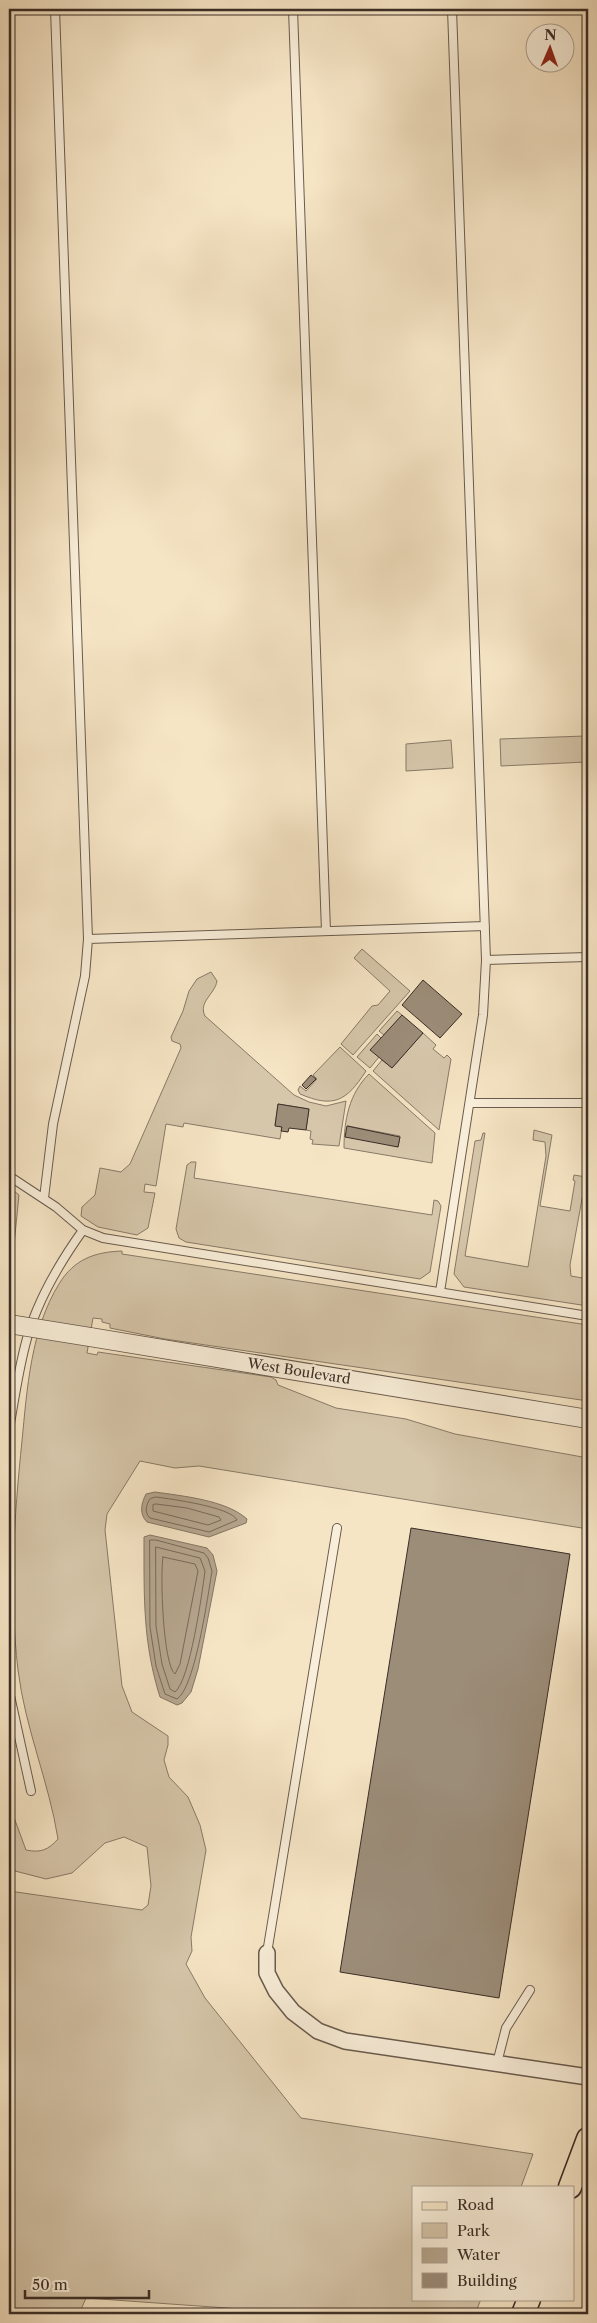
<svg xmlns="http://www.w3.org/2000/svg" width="597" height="2323" viewBox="0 0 597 2323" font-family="'Libre Caslon Text',serif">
  <rect width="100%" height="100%" fill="#f6e5c5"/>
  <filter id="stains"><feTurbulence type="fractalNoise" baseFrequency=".004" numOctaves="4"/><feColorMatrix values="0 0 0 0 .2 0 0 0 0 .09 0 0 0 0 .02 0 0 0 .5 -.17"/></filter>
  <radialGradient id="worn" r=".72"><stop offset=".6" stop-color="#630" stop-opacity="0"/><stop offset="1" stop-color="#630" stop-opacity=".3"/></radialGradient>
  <path fill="#d6c6aa" stroke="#887a68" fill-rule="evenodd" d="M585 736 586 762 501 766 500 739Z
    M451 740 453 768 406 771V744Z
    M362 949 410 991 353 1055 341 1044 372 1006 378 1005 390 991 354 958Z
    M211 972 217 981C215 994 198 1002 205 1016L294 1095 309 1102 326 1106 346 1101 339 1146 312 1144 313 1140 310 1139 311 1131 306 1130 309 1109 278 1104 275 1125 282 1127 280 1139 184 1123 183 1127 166 1124 156 1186 145 1184 144 1192 155 1193 148 1228 137 1235 98 1227 81 1216 82 1207 95 1195 100 1168 121 1172 130 1164 181 1048 180 1044 172 1041 171 1037 183 1011 189 991 197 979Z
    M397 1011 402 1015 384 1035 379 1031Z
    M423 1033 436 1045 433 1049 444 1058 447 1055 451 1059 439 1130 373 1071 382 1060 392 1068Z
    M377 1034 381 1038 379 1057 370 1068 357 1057Z
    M340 1047 366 1071C346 1102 333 1108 300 1094L298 1090 300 1086 306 1091 317 1079 313 1075Z
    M369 1074 435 1133 432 1163 344 1148C344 1120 349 1094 369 1074ZM348 1126 400 1136 398 1147Z
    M534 1130 552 1135 540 1206 570 1211 575 1181 573 1180 574 1175 586 1177 570 1265 571 1276 588 1279V1306L464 1287 454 1274 475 1141 481 1140 483 1133H485L465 1256 528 1267 546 1156 545 1142 533 1140Z
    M191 1162H196L194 1178 432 1215 434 1200 438 1201 441 1206 430 1272 420 1279 186 1242 179 1238 176 1229 187 1165Z
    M9 1187 19 1195 9 1295Z
    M122 1251V1254L588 1325V1401L165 1339 110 1328V1324L102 1322V1319L93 1318 87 1353 97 1355 98 1352 271 1377 276 1380 278 1385 336 1408 406 1419 455 1434 588 1458V1529L199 1466 175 1468 140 1461 107 1514 105 1530 122 1686 132 1712 168 1736V1745L164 1760 169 1777 188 1797 200 1825 206 1850 191 1937 192 1951 186 1964 205 1998 301 2118 533 2154 521 2187H413V2299H481L475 2314H311L86 2298 79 2314H9V1891L142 1910 148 1905 151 1886 147 1847 124 1837 105 1843 72 1873 46 1879 15 1871 9 1862V1804L26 1850C41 1853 48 1850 58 1839 49 1782 25 1728 18 1670 9 1593 14 1518 22 1441 27 1389 31 1329 59 1284 74 1259 95 1252 122 1251Z"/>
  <path fill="#b6a68f" stroke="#847665" d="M155 1492C182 1496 226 1500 247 1519L246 1523 209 1537 147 1522C139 1514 141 1504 146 1494Z
    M150 1535 207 1548 213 1555 217 1571 198 1669 191 1692 182 1703 177 1705 160 1697C143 1643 144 1598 144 1542V1537Z"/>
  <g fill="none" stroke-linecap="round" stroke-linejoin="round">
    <path stroke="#786a5b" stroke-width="1" d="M156 1497C171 1499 231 1507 237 1520L209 1532 150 1518C144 1513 146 1504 150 1499Z
      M156 1504 187 1508 219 1517 221 1520 208 1525 153 1511V1505Z
      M150 1540H156L204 1553 208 1558 212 1571C208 1595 195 1688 177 1699L165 1694 156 1666 150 1627Z
      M156 1547 200 1558 205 1571C202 1594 190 1680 175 1692L170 1689 162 1664 156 1626Z
      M163 1557 195 1564 198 1571 180 1664 175 1674C163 1665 160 1575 163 1557Z"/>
  </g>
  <path fill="#9c8d79" stroke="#3a2d27" d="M423 980 462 1014 440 1038 402 1005Z
    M402 1015 423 1033 392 1068 370 1050Z
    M311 1075 316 1079 306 1089 302 1085Z
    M278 1104 309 1109 306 1130 289 1128 288 1132 281 1131 282 1127 275 1126Z
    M347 1126 400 1137 398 1147 345 1137Z
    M411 1528 570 1554 499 1998 340 1972Z"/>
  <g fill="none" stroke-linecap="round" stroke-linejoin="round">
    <defs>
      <path id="service" d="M55 9 88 939 485 926
        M293 9 326 931
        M452 9 486 960 588 957
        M588 9V26
        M470 1103H588
        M9 1176 56 1207 83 1230 103 1238 588 1316
        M44 1198 53 1124 85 976 88 939
        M440 1292 483 1015 486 960
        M9 1429C14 1402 18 1373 25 1346 35 1304 58 1265 83 1230
        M9 1691 31 1791
        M267 1953 337 1528
        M497 2063 506 2028 530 1990"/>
      <path id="minor" d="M267 1953V1973L276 1991 293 2012 318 2031 345 2041 588 2077"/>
      <path id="tertiary" d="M90 1337 588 1419"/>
      <path id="primary" d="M570 2187 588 2139
        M523 2314 529 2299"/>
    </defs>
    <use href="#service" stroke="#695b4e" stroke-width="10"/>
    <use href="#minor" stroke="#695b4e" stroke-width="18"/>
    <use href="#tertiary" stroke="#695b4e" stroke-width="20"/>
    <use href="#primary" stroke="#3a2d27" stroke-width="25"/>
    <use href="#service" stroke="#f9eed9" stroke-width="8"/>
    <use href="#minor" stroke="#f9eed9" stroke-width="15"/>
    <use href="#tertiary" stroke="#f9eed9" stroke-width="18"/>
    <use href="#primary" stroke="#f6e5c5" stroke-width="22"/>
    <defs>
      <path id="tertiary-bridge" d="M9 1324 90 1337"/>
    </defs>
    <use href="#tertiary-bridge" stroke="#695b4e" stroke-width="20" stroke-linecap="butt"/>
    <use href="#tertiary-bridge" stroke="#f9eed9" stroke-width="18"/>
  </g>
  <g text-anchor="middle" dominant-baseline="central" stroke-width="5" stroke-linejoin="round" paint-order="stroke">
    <g font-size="14" fill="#3a2d27" stroke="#f9eed9">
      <text transform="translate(299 1371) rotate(9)">West Boulevard</text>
    </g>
  </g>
  <rect width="597" height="2323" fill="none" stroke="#f6e5c5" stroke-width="30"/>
  <rect x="10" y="10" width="577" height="2303" fill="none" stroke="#3a2d27" stroke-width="2.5"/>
  <rect x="15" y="15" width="567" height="2293" fill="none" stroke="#3a2d27"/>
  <rect x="412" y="2186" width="162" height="115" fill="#f9eed9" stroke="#ada192"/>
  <rect x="422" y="2202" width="25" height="8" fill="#f6e5c5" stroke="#ada192"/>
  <text x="457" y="2210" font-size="15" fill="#3a2d27">Road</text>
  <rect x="422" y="2223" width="25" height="15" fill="#d6c6aa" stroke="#ada192"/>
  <text x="457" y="2236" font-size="15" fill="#3a2d27">Park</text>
  <rect x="422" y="2248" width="25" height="15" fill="#b6a68f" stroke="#ada192"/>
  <text x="457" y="2260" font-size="15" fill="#3a2d27">Water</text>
  <rect x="422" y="2273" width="25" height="15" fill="#9c8d79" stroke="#ada192"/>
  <text x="457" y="2286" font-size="15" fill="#3a2d27">Building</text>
  <g transform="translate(550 48) rotate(2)"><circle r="24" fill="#f9eed9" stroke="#ada192"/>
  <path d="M0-4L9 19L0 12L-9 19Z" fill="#8f2418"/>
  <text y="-8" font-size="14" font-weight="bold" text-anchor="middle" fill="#3a2d27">N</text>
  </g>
  <path d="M25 2290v8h124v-8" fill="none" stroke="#3a2d27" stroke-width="2.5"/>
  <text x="32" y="2290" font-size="15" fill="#3a2d27" stroke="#f9eed9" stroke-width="4" paint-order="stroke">50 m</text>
  <rect width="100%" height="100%" filter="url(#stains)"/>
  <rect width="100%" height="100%" fill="url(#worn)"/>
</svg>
